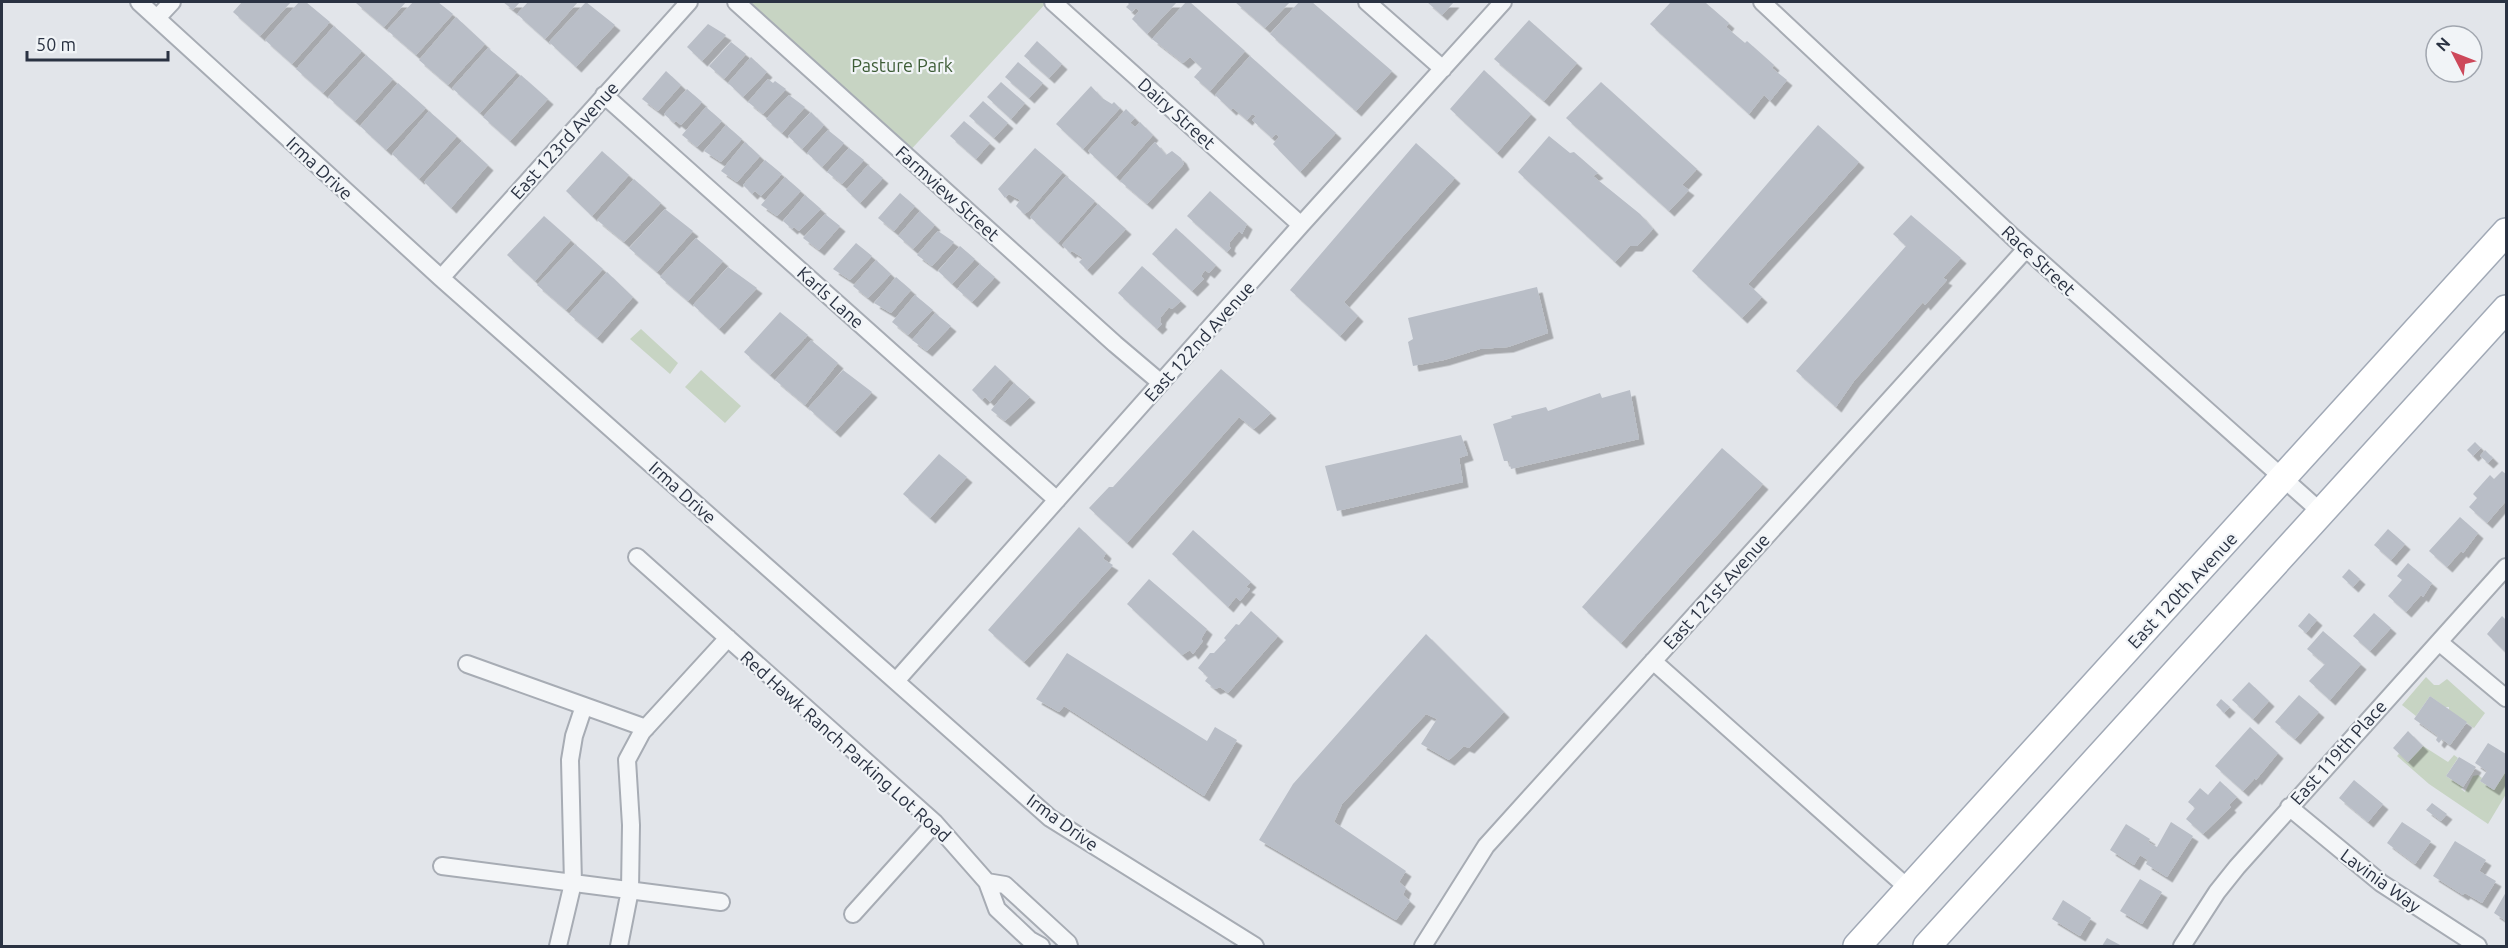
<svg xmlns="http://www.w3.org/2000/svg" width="2508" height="948" viewBox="0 0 2508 948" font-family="Ubuntu,sans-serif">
  <defs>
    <filter id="shadow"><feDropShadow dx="5.5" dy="5.5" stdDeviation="0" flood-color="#0004"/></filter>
  </defs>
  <rect width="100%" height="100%" fill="#e2e5ea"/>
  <path fill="#c7d4c3" d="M736 2H1047L906 155Z
    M641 329 678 363 670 374 630 339Z
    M701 370 741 406 725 423 685 387Z
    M2426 677 2434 685H2439L2447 679 2485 713 2474 728 2449 710V707H2445L2430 696 2416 716 2402 705Z
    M2423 746 2448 762 2454 755 2458 758 2446 776 2463 787 2461 789 2465 792 2473 776 2478 775 2482 778 2480 781 2494 790 2506 771V794L2488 824 2429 784 2397 756 2399 754 2408 762Z"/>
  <path fill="#b9bec7" filter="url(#shadow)" d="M242 2H291L260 36 233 12Z
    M299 2H306L330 22 292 64 265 40Z
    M357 2H406L384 27 356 3Z
    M413 2H438L453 14 416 55 387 30Z
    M503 2H520L513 10Z
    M528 2H578L545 39 517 14Z
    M586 2 615 25 576 67 549 42Z
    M1127 2H1177L1147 34 1132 19 1139 11 1136 8 1132 12 1126 7 1129 4Z
    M1186 2H1190L1245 51 1210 91 1194 77 1202 68 1190 57 1183 63 1152 39Z
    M1235 2H1290L1265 28Z
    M1299 2H1312L1392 71 1356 111 1270 34Z
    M1427 2H1454L1442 15Z
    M1671 2 1706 3 1729 23 1726 27 1745 43 1747 41 1774 65 1772 68 1787 80 1770 101 1764 95 1749 114 1650 24Z
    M456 17 485 44 448 85 419 60Z
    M1529 20 1577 63 1544 101 1494 59Z
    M708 24 726 35 702 61 687 47Z
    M334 26 362 51 323 93 296 69Z
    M1037 41 1062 64 1049 78 1024 56Z
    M731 42 746 54 724 79 709 66Z
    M488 48 517 72 480 113 452 88Z
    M366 55 393 79 355 121 328 97Z
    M1250 56 1336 133 1300 172 1273 144 1279 137 1276 134 1272 138 1252 120 1256 116 1252 114 1247 120 1233 108 1231 110 1215 95Z
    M751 57 767 72 743 97 728 83Z
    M1018 62 1043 83 1029 98 1005 77Z
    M1484 70 1531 114 1497 153 1450 109Z
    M666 71 681 85 658 111 642 99Z
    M521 75 548 99 510 141 483 117Z
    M768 79 773 83 775 81 786 89 763 114 748 102Z
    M1001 82 1025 103 1011 119 987 97Z
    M1601 82 1697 169 1682 185 1689 190 1669 211 1566 118Z
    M398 83 426 108 386 150 360 126Z
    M1091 86 1102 98 1112 104 1114 102 1120 108 1083 149 1056 124Z
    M687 89 702 102 681 125 676 121 674 123 664 114Z
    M789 95 805 107 782 133 766 119Z
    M983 101 1008 123 994 138 969 116Z
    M706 107 722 121 697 147 682 135Z
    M1126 109 1135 118 1130 123 1135 127 1140 122 1153 135 1116 177 1088 151Z
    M429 111 457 136 419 179 392 154Z
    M811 112 824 125 802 149 788 136Z
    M964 121 990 143 976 159 950 136Z
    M726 125 742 139 721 162 704 151Z
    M1818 125 1859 162 1748 284 1762 297 1742 318 1692 271Z
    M828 130 844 143 822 167 807 153Z
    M1549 136 1570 153 1574 152 1598 173 1593 176 1640 214 1653 229 1637 246H1630L1615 262 1518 172Z
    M462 141 488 165 451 208 424 182Z
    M745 142 760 156 737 182 721 171Z
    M1155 142 1166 155 1172 151 1181 158 1184 164 1147 204 1120 181Z
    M1416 143 1455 178 1344 302 1358 316 1340 336 1290 290Z
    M849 148 864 160 842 184 827 172Z
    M1035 148 1063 172 1029 211 1024 214 1016 206 1020 200 1009 194 1005 198 998 189Z
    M602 151 629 175 592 216 566 191Z
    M765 160 782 174 761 196 755 191 752 194 743 185Z
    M868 165 883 178 860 203 846 190Z
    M1066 176 1095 201 1058 243 1030 217Z
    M785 177 801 191 777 216 761 205Z
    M634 179 661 203 624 242 597 220Z
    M1210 191 1247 224 1242 234 1239 231 1230 242 1229 246 1231 248 1227 252 1187 216Z
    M900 193 915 206 894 231 878 218Z
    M805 195 821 209 799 231 794 227 792 229 783 221Z
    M1098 204 1126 229 1087 270 1079 262 1083 258 1072 251 1070 253 1062 245Z
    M665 209 693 231 657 272 629 248Z
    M920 211 935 225 913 249 898 236Z
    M825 214 840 226 819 250 803 238Z
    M1911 215 1961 258 1943 278 1947 280 1925 305 1923 302 1854 381 1836 407 1796 371 1906 246 1893 234Z
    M544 216 571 240 535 281 507 255Z
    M1176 228 1216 265 1209 273 1205 270 1201 276 1204 279 1192 291 1152 254Z
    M938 231 954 242 932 266 917 255Z
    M696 238 723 261 688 301 660 277Z
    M856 243 872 256 850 280 833 269Z
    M575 244 603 269 566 310 537 285Z
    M960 246 975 259 952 284 938 271Z
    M876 260 891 274 868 298 853 286Z
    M980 264 995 277 972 302 957 289Z
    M1142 266 1181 301 1172 309 1169 307 1161 317 1160 322 1162 324 1157 329 1118 293Z
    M728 267 757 288 719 329 693 305Z
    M607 272 633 297 597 338 569 314Z
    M896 277 911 290 891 313 874 303Z
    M1537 287 1548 333 1508 347 1480 349 1444 360 1413 366 1408 342 1413 339 1408 318Z
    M915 295 933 310 908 335 892 322Z
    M780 312 808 335 770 375 744 352Z
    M935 313 951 326 927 351 912 340Z
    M811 340 838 363 805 405 775 380Z
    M995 365 1010 379 990 402 985 397 982 400 972 390Z
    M1221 369 1271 413 1254 429 1239 417 1127 543 1089 508 1109 487H1113Z
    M843 370 872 392 835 432 808 408Z
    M1014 383 1030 397 1005 421 991 410Z
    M1630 390 1639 439 1511 469 1509 461H1504L1493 424 1512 418 1511 416 1546 407 1548 411 1600 393 1602 398Z
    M1461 435 1468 455 1459 458 1463 482 1337 511 1325 466Z
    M2475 442 2481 448 2473 456 2467 450Z
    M1722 448 1763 484 1621 643 1582 607Z
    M2485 450 2493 458 2488 463 2480 456Z
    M939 454 967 477 930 518 903 494Z
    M2502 471 2506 474V501L2487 523 2469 507 2477 498 2473 494 2490 475 2494 479Z
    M2460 517 2478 533 2463 553 2461 551 2447 567 2429 551Z
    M1079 527 1106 553 1103 559 1113 565 1024 662 988 630Z
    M2388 529 2405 544 2391 560 2374 545Z
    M1193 530 1251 582 1246 587 1250 589 1240 601 1236 597 1228 607 1172 554Z
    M2408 563 2432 583 2423 597 2421 595 2406 612 2388 596 2402 580 2397 576Z
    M2349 569 2360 579 2353 587 2342 577Z
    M1149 579 1207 629 1201 639 1203 641 1193 654 1190 650 1182 655 1127 604Z
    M1251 611 1278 636 1228 693 1220 687 1215 689 1205 681 1208 677 1198 668 1210 653H1214L1226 640 1224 638 1236 624 1239 625Z
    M2309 613 2317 620 2306 633 2298 626Z
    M2374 613 2391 628 2370 651 2353 636Z
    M2502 616 2506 620V653L2487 634Z
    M2323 631 2361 664 2330 700 2309 681 2325 664 2307 649Z
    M1426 634 1504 712 1469 748 1464 746 1449 760 1421 744 1437 719 1426 714 1342 804 1334 822 1406 871 1399 882 1406 888 1403 895 1410 901 1396 920 1259 840 1293 784Z
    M1067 653 1207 741 1215 727 1237 740 1204 796 1064 706 1059 712 1036 699Z
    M2249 682 2269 701 2253 719 2232 700Z
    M2299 695 2319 712 2295 739 2275 722Z
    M2430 696 2467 722 2450 745 2442 739 2439 743 2436 740 2438 736 2414 719Z
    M2221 699 2230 707 2224 713 2216 705Z
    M2250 727 2278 753 2256 780 2255 778 2243 791 2215 766Z
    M2408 731 2423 746 2408 762 2393 748Z
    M2488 743 2506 754V771L2494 790 2480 781 2487 771 2475 763Z
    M2459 757 2476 767 2463 787 2446 776Z
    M2354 780 2383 804 2368 822 2339 798Z
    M2220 781 2237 797 2229 805 2231 807 2203 834 2186 819 2195 808 2188 802 2200 788 2208 795Z
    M2432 803 2447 814 2441 821 2426 810Z
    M2171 822 2193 836 2167 877 2146 864 2148 860 2140 855 2134 865 2110 850 2126 824 2150 839 2148 842 2157 847Z
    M2402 822 2431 841 2415 864 2387 843Z
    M2455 841 2486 860 2479 871 2496 881 2482 903 2465 893 2463 895 2433 876Z
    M2140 879 2162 892 2142 924 2120 911Z
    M2506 892V921L2494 913Z
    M2063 900 2091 918 2080 936 2052 919Z
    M2107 938 2122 946H2102Z"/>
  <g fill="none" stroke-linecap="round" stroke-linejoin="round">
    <defs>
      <path id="minor" d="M139 2 441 278 1050 818 1255 946
        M736 2 1115 344 1161 383
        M1053 2 1301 225
        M1367 2 1443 69
        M1762 2 2014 238 2321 512
        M157 18 172 2
        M604 95 1057 500
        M441 278 689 2
        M637 557 935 823 987 882 997 909 1030 940 1041 946
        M2439 642 2506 698
        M1653 661 1908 888
        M467 664 646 728
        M896 681 1301 225 1503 2
        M2289 807 2381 883 2478 946
        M442 866 721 902
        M987 882 1005 885 1068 943 1069 946
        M853 914 935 823
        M558 946 573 883 570 760 574 736 584 706
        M619 946 630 890 631 825 627 760 642 732 728 638
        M1423 946 1486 846 2026 249
        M2182 946 2217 892 2237 867 2506 567"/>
      <path id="primary" d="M1857 946 2506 232
        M1927 946 2506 309"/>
    </defs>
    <use href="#minor" stroke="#a7acb4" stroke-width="20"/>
    <use href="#primary" stroke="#a1a9b6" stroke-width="30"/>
    <use href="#minor" stroke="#f4f6f8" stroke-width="16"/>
    <use href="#primary" stroke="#fff" stroke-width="27"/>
  </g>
  <g text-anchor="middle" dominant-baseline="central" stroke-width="4.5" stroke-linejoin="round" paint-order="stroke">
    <g font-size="18" fill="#3e5d37" stroke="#f1f4f7">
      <text x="902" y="65">Pasture Park</text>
    </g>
    <g font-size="18" fill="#2a3242" stroke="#f1f4f7">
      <text transform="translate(1177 113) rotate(42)">Dairy Street</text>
      <text transform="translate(564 140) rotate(-48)">East 123rd Avenue</text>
      <text transform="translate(320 168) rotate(43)">Irma Drive</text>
      <text transform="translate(948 193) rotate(42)">Farmview Street</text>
      <text transform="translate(2039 260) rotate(43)">Race Street</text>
      <text transform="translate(831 297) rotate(42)">Karls Lane</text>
      <text transform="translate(1199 341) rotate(-48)">East 122nd Avenue</text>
      <text transform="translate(683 492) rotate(42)">Irma Drive</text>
      <text transform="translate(2182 590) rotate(-47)">East 120th Avenue</text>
      <text transform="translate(1716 591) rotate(-48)">East 121st Avenue</text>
      <text transform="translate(846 746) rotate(42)">Red Hawk Ranch Parking Lot Road</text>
      <text transform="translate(2338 752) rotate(-48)">East 119th Place</text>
      <text transform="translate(1063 822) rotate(36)">Irma Drive</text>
      <text transform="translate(2381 880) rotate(36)">Lavinia Way</text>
    </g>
  </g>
  <rect width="2508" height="948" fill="none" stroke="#2a3242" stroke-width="6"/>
  <g transform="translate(2454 54) rotate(312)"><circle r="28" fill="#f1f4f7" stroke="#a1a6af" stroke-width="1.5"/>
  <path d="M0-4.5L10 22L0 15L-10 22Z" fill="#cd485a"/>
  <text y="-9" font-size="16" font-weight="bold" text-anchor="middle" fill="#2a3242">N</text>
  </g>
  <path d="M27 51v9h141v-9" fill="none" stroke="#2a3242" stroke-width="3"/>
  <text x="36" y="51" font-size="18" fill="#2a3242" stroke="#f1f4f7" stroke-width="4.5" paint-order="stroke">50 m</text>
</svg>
